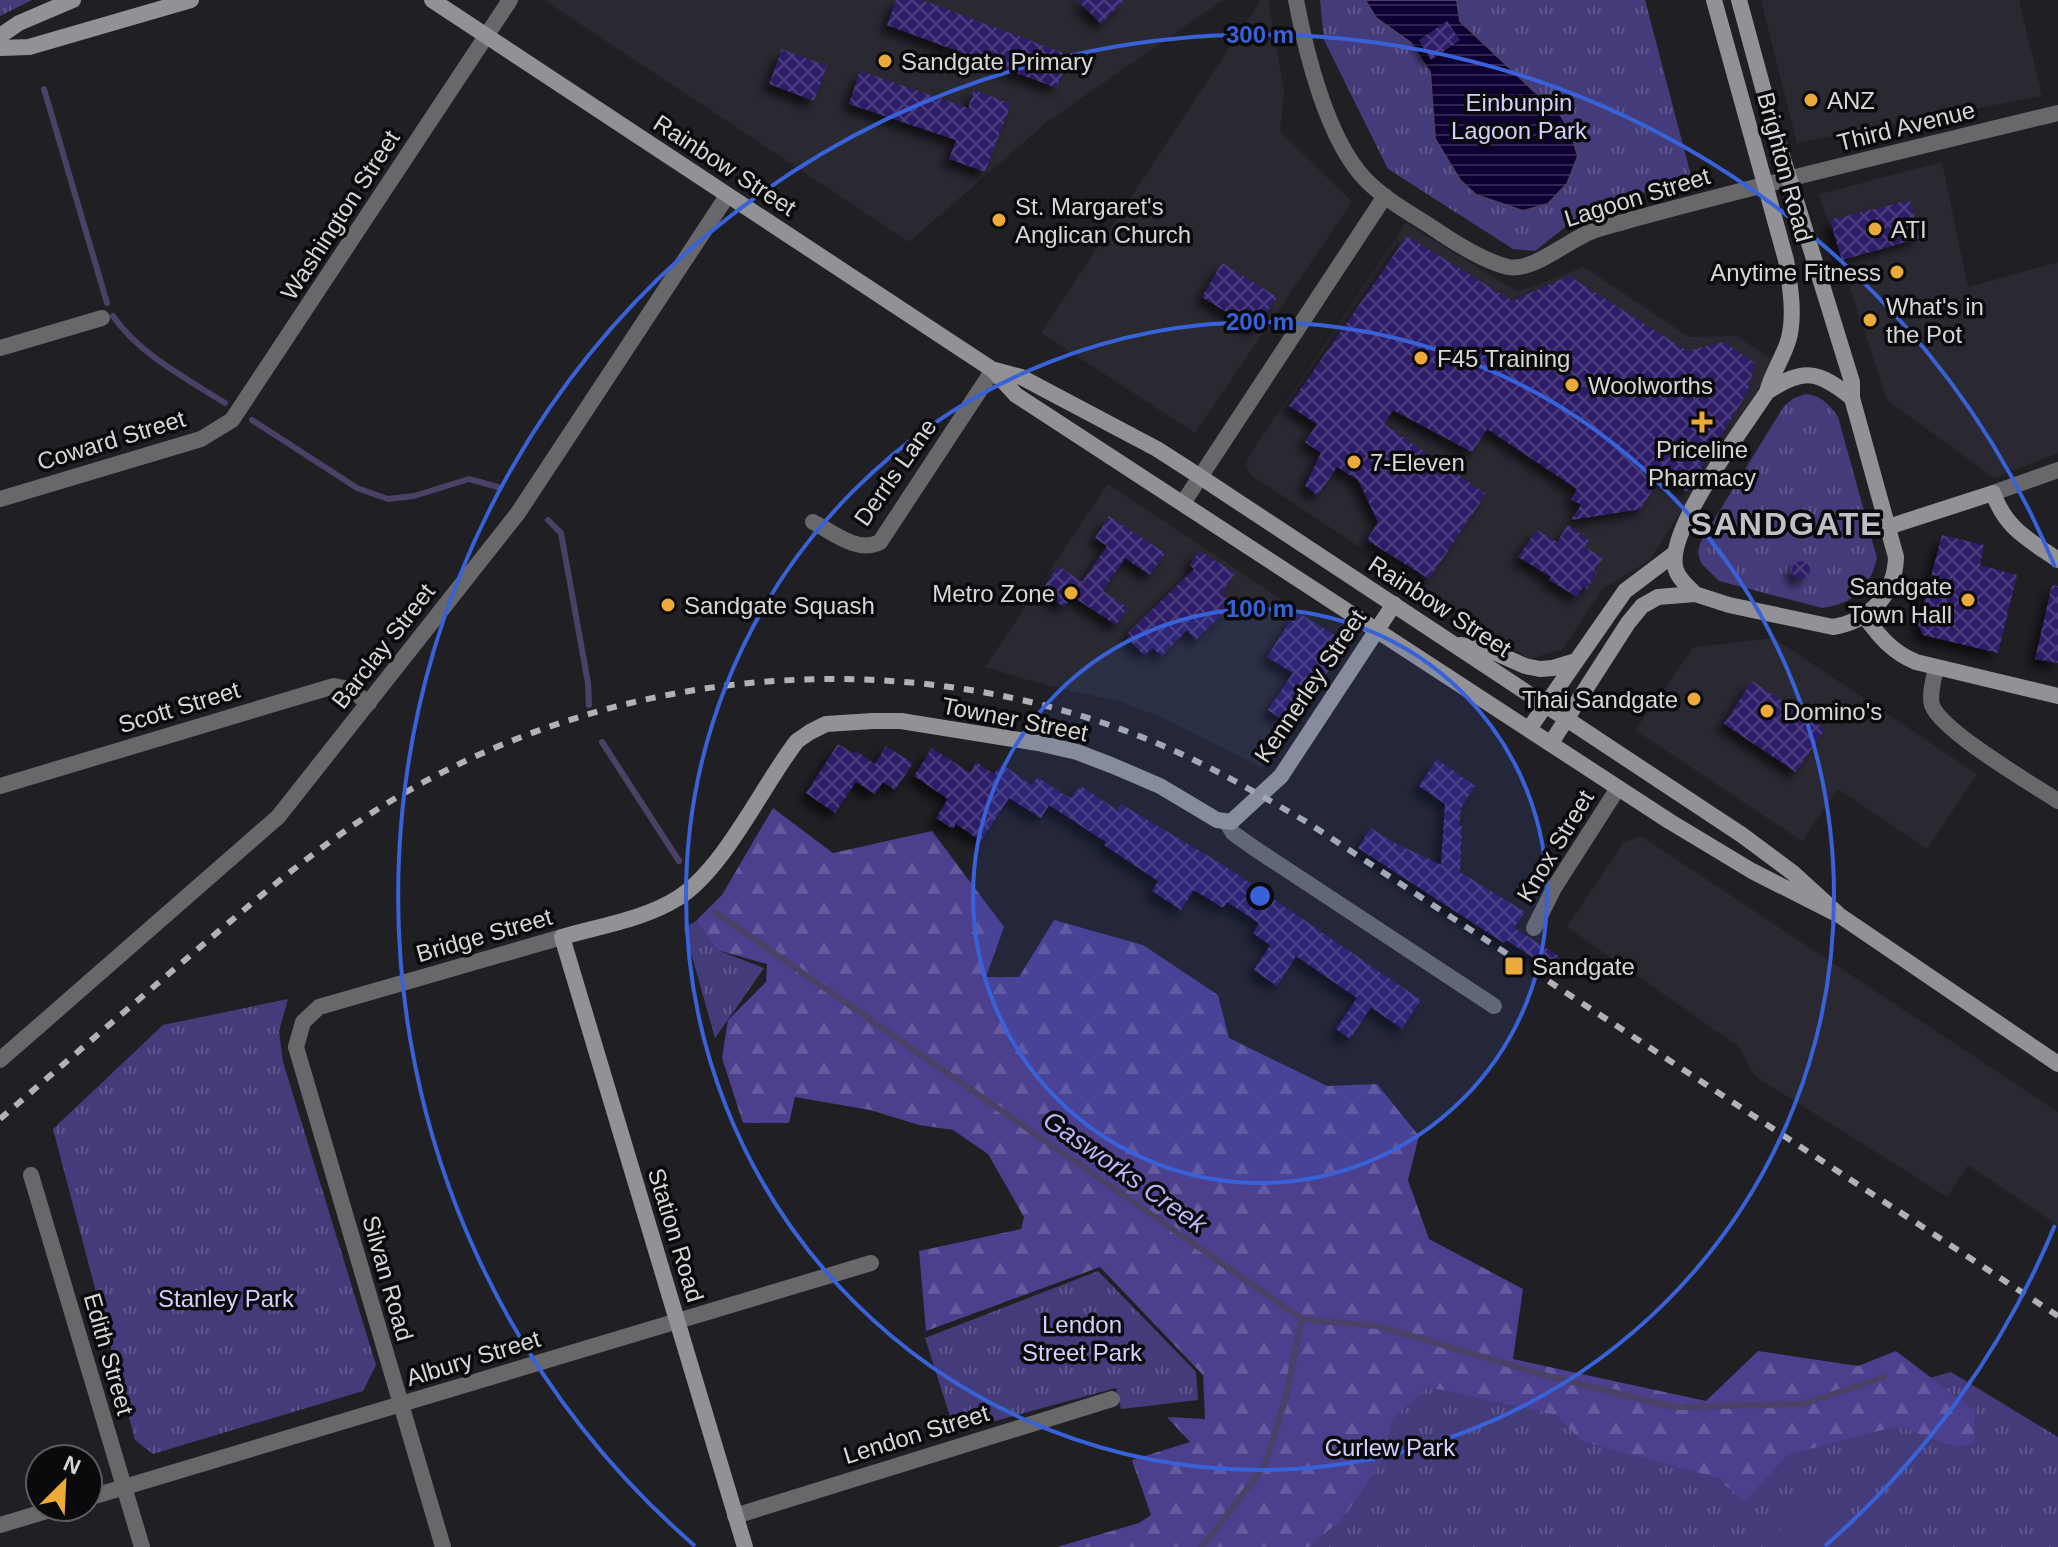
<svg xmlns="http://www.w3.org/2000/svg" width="2058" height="1547" viewBox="0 0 2058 1547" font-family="Arial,sans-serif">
  <defs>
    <pattern id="grass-tufts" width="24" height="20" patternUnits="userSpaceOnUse" patternTransform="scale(2)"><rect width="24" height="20" fill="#443c7a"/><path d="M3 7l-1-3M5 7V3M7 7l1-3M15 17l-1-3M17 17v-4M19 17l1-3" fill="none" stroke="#5e578c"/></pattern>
    <pattern id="forest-firs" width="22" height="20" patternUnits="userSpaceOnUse" patternTransform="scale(2)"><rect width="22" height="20" fill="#4b3f8e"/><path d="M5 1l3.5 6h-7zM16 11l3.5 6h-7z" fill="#645a9d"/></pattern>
    <pattern id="water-rules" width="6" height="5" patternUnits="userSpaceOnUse" patternTransform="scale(2)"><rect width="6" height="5" fill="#0f0034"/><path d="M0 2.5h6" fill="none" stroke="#312451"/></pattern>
    <pattern id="building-cross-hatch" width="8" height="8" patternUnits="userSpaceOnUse" patternTransform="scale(2)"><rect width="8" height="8" fill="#2e1d69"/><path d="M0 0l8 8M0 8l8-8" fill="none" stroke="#4c3d7e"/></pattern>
    <filter id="shadow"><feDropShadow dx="-7" dy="7" stdDeviation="4" flood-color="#0009"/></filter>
  </defs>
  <rect width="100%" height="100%" fill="#201f24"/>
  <path fill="#2a2932" d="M544 0H1223L1047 122 909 242Z
    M1261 0H1268L1284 91 1280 131 1352 202 1195 433 1041 333Z
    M1761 0H2019L2042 96 1797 143Z
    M1942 162 1968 287 2058 262V453L1994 478 1887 400 1819 194Z
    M1406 223 1517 292 1584 267 1689 337 1737 336 1775 362 1650 560 1602 589 1563 649 1529 659 1251 475 1246 466 1248 457Z
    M1108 484 1348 644 1262 768 1161 717 1118 701 1045 685 985 667Z
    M1774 638 1977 774 1927 849 1838 789 1802 841 1635 730 1694 647Z
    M1641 836 2058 1112V1225L1968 1165 1947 1197 1755 1076 1738 1046 1567 927 1624 842Z"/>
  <path fill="url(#grass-tufts)" d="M0 0H32L0 16Z
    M1320 0H1645L1693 183 1597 202 1535 251 1513 249 1388 169 1324 40Z
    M1806 394C1822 396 1829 404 1838 417L1877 558C1870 588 1853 604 1822 608L1719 581 1701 563 1698 552 1701 541 1784 406 1794 398Z
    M696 921 717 950 764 968 715 1038 684 928Z
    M288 999 279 1031 283 1062 376 1365 363 1391 153 1454 135 1440 53 1129 163 1025Z
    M1098 1271 1196 1372 1198 1400 1121 1409 1116 1388 955 1432 925 1338Z
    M1313 1361 1789 1417 1951 1372 2058 1437V1547H1220Z"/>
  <path fill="url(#forest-firs)" d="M773 808 833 853 932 831 1004 927 986 977H1019L1054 920 1143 945 1218 995 1229 1038 1327 1086 1377 1084 1419 1136 1408 1180 1429 1239 1523 1289 1513 1359 1706 1401 1758 1351 1858 1366 1896 1351 1975 1411 1974 1443 1957 1447 1897 1426 1787 1455 1745 1501 1725 1485 1722 1479 1581 1441 1557 1415 1428 1387 1392 1419 1384 1458 1344 1517 1309 1547H1057L1139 1523 1151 1515 1132 1460 1190 1442 1167 1417 1205 1419 1203 1375 1100 1267 926 1331 919 1251 1021 1229 1024 1217 988 1154 953 1130 919 1125 870 1110 795 1097 789 1123H743L722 1058 728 1020 766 982 767 964 717 950 696 921 722 895Z"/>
  <path fill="#443c7a" d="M1798 1497 1885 1547H1770Z"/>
  <path fill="url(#water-rules)" stroke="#4b4065" stroke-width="2" d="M1365 0H1457L1460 21 1534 91 1556 108 1570 130 1578 156 1567 184 1548 204 1523 211 1476 195 1460 180 1435 139 1430 72 1411 43 1376 18Z"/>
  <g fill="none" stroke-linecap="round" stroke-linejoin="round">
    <path stroke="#4b4065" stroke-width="6" d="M44 89 107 303
      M113 316C140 355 186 378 225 403
      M252 420 357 488 388 499 414 496 469 479 498 487
      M548 520 561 533 588 683 589 705
      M602 742 679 861
      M715 912 1302 1319 1378 1326 1548 1376 1673 1407 1803 1404 1884 1377
      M1202 1547 1264 1467 1285 1401 1302 1319"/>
  </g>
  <path fill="url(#building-cross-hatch)" filter="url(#shadow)" d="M896 0H922L1069 55 1057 88 887 25Z
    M1077 0H1125L1101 24Z
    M1447 21 1460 40 1431 60 1419 40Z
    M782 49 827 66 814 101 769 84Z
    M860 71 968 108 974 90 1011 104 985 172 949 159 956 140 849 104Z
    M1910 200 1920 238 1842 260 1830 220Z
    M1407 236 1512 301 1569 276 1687 351 1724 342 1755 363 1747 393 1687 492 1661 476 1641 509 1571 520 1581 505 1571 499 1577 489 1487 429 1472 452 1393 410 1384 424 1486 494 1429 579 1367 540 1378 522 1358 480 1337 467 1318 495 1305 486 1321 453 1305 442 1317 424 1289 406Z
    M1222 263 1277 297 1256 330 1202 297Z
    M1109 516 1165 553 1150 575 1125 558 1103 591 1128 608 1116 625 1072 596 1064 607 1041 592 1058 566 1082 582 1107 546 1095 538Z
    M1568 525 1589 540 1585 547 1603 558 1594 571 1597 573 1587 589 1583 587 1577 597 1549 580 1551 577 1518 557 1537 530 1557 542Z
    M1942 535 1984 545 1980 565 2017 575 1998 653 1923 635 1918 625Z
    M1199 551 1235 573 1222 593 1232 605 1196 640 1187 630 1162 656 1153 648 1144 655 1127 638 1131 635 1128 633 1194 569 1190 565Z
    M1792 570a9 9 0 1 1 18 0a9 9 0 1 1-18 0Z
    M2052 585 2058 586V663L2035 659Z
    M1296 612 1347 643 1312 695 1316 697 1295 728 1268 710 1293 673 1267 657Z
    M1752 681 1825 729 1796 772 1724 724Z
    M838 744 854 754 856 751 875 764 886 746 913 763 895 790 883 782 875 794 856 782 835 813 806 793Z
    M932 748 970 773 976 762 994 774 1001 764 1032 785 1037 777 1070 798 1081 786 1117 810 1121 804 1225 866 1421 1000 1402 1029 1371 1007 1350 1039 1336 1029 1357 998 1296 956 1277 986 1254 970 1270 945 1253 933 1259 923 1227 902 1223 908 1194 890 1181 910 1152 891 1158 881 1104 845 1106 842 1049 805 1041 818 1009 798 981 841 956 824 953 829 936 818 948 799 914 776Z
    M1437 759 1475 786 1461 808 1459 826H1462L1460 872 1525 912 1514 928 1560 957 1552 970 1506 940 1504 943 1358 848 1371 828 1391 841 1441 865 1445 804 1419 786Z"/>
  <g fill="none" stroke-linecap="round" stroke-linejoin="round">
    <path stroke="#68686b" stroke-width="16" d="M1296 0C1306 53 1327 139 1365 179 1384 199 1410 213 1433 228 1455 243 1483 261 1508 267 1532 272 1566 242 1590 232 1603 227 1617 224 1630 220 1772 181 1915 148 2058 113
      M0 348 102 318
      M1993 493 2058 470
      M0 499 201 439 232 420 510 0
      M1183 503 1385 196
      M813 522C832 532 858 554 880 542L993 370
      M1936 667C1934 679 1929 693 1932 705 1941 731 2032 784 2058 801
      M0 786 334 686 349 689 369 703
      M1227 823 1233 833 1254 848 1494 1006
      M1534 928 1554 888 1618 788
      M0 1060 278 817 518 513 727 196
      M31 1175 142 1547
      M88 1498 871 1263
      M735 1516 1112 1399
      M0 1525 60 1507
      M443 1547 296 1047 303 1022 319 1007 562 937"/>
    <path stroke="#929296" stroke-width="16" d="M432 0 993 370 1016 395 1669 821 1752 871 1839 915
      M0 36 19 23 73 0
      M0 48 29 47 191 0
      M995 370 1021 377 1157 449 1199 476 1742 835 1793 873 1839 915 2058 1064
      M1767 392C1804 367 1819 371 1852 398
      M1888 527 1993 493C2006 529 2028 539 2058 560
      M1695 594C1689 587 1679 580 1676 570 1663 533 1745 426 1767 392 1772 372 1784 357 1789 338 1795 313 1790 285 1786 260L1714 0
      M1865 617C1880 637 1892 652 1916 662L2058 696
      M1460 645 1487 649 1525 666 1540 669 1553 668 1576 661
      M1529 729 1625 591 1674 554
      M1551 743 1628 623 1642 606 1658 597 1695 594 1729 605 1833 627C1869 621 1895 595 1896 557L1852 398V382L1776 136 1739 0
      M745 1547 562 937C600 926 645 919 678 898 725 868 762 786 797 741L810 732 826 724 873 721H901L1038 743 1077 752 1111 765 1160 786 1217 820 1231 822 1281 776 1394 604"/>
    <path stroke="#b2b2b4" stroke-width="6" stroke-dasharray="10 10" stroke-linecap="butt" d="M0 1119C61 1066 123 1013 185 960 245 909 304 857 370 814 605 662 912 636 1168 748 1216 769 1260 795 1305 821L2058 1316"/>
  </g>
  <circle cx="1260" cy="896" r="287" fill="#3962d8" fill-opacity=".12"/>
  <g fill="none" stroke="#3962d8" stroke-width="4">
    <circle cx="1260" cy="896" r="287"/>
    <circle cx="1260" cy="896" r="574"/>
    <path d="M2055 1225A861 861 0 0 1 1825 1546M695 1546A861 861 0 1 1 2055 567"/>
  </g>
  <g fill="#ebaa39" stroke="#0a090b" stroke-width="3">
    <circle cx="885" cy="61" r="8"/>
    <circle cx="1811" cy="100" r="8"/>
    <circle cx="999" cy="220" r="8"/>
    <circle cx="1875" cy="229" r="8"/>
    <circle cx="1897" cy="272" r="8"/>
    <circle cx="1870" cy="320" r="8"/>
    <circle cx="1421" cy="358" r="8"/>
    <circle cx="1572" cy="385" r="8"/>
    <path d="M1698 410h8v8h8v8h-8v8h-8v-8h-8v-8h8z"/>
    <circle cx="1354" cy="462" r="8"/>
    <circle cx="1071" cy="593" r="8"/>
    <circle cx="1968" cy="600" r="8"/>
    <circle cx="668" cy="605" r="8"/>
    <circle cx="1694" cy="699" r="8"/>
    <circle cx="1767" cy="711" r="8"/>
    <rect x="1504" y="956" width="20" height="20" rx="4"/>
  </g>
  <g text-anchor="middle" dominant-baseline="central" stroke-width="7" stroke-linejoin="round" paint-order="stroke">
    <g font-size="24" fill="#d6d6d8" stroke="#0a090b" text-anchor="start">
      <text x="901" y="61">Sandgate Primary</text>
      <text x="1827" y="100">ANZ</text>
      <text x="1015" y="206">St. Margaret's<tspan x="1015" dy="28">Anglican Church</tspan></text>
      <text x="1891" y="229">ATI</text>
      <text x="1881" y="272" text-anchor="end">Anytime Fitness</text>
      <text x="1886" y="306">What's in<tspan x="1886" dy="28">the Pot</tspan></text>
      <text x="1437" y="358">F45 Training</text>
      <text x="1588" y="385">Woolworths</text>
      <text x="1702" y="449" text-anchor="middle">Priceline<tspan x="1702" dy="28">Pharmacy</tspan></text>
      <text x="1370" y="462">7-Eleven</text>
      <text x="1952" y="586" text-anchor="end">Sandgate<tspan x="1952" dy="28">Town Hall</tspan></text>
      <text x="1055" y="593" text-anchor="end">Metro Zone</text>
      <text x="684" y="605">Sandgate Squash</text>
      <text x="1678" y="699" text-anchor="end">Thai Sandgate</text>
      <text x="1783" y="711">Domino's</text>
      <text x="1532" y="966">Sandgate</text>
    </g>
    <g font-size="24" fill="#d2d0fd" stroke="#0a090b">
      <text x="1519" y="102">Einbunpin<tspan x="1519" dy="28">Lagoon Park</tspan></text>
      <text x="226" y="1298">Stanley Park</text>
      <text x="1082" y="1324">Lendon<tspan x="1082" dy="28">Street Park</tspan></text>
      <text x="1390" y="1447">Curlew Park</text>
    </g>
    <g font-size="24" fill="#d6d6d8" stroke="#0a090b">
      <text transform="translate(1906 126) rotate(-14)">Third Avenue</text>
      <text transform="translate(725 165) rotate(33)">Rainbow Street</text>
      <text transform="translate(1785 167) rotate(75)">Brighton Road</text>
      <text transform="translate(1637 197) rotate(-17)">Lagoon Street</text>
      <text transform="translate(340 215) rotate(-57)">Washington Street</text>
      <text transform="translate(111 440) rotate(-17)">Coward Street</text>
      <text transform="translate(895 472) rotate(-55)">Derrls Lane</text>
      <text transform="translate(1440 606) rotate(33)">Rainbow Street</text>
      <text transform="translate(383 646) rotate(-52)">Barclay Street</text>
      <text transform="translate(1310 686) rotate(-56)">Kennerley Street</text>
      <text transform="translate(179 707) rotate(-17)">Scott Street</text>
      <text transform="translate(1015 719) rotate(11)">Towner Street</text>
      <text transform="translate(1555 846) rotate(-59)">Knox Street</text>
      <text transform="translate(484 935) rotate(-16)">Bridge Street</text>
      <text transform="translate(676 1235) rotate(73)">Station Road</text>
      <text transform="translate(388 1278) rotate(74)">Silvan Road</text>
      <text transform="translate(109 1354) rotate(74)">Edith Street</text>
      <text transform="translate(473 1358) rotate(-17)">Albury Street</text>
      <text transform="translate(916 1434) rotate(-17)">Lendon Street</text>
    </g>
    <g font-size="26" font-style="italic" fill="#bbb7f9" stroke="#0a090b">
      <text transform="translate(1125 1172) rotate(35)">Gasworks Creek</text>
    </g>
    <g font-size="32" font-weight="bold" letter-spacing="2" fill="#c0bfc5" stroke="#0a090b">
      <text x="1787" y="524">SANDGATE</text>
    </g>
  </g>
  <circle cx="1260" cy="896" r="12" fill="#3962d8" stroke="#0a090b" stroke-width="4"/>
  <g font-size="24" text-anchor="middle" font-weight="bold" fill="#3962d8" stroke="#0a090b" stroke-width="7" stroke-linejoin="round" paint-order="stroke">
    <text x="1260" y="43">300 m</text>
    <text x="1260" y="330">200 m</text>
    <text x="1260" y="617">100 m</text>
  </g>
  <g transform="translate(64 1483) rotate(24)"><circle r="38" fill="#0a090b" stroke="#5c5b5d" stroke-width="2"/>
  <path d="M0-6L14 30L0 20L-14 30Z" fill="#ebaa39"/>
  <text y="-12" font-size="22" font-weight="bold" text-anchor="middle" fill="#d6d6d8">N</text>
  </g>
</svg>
